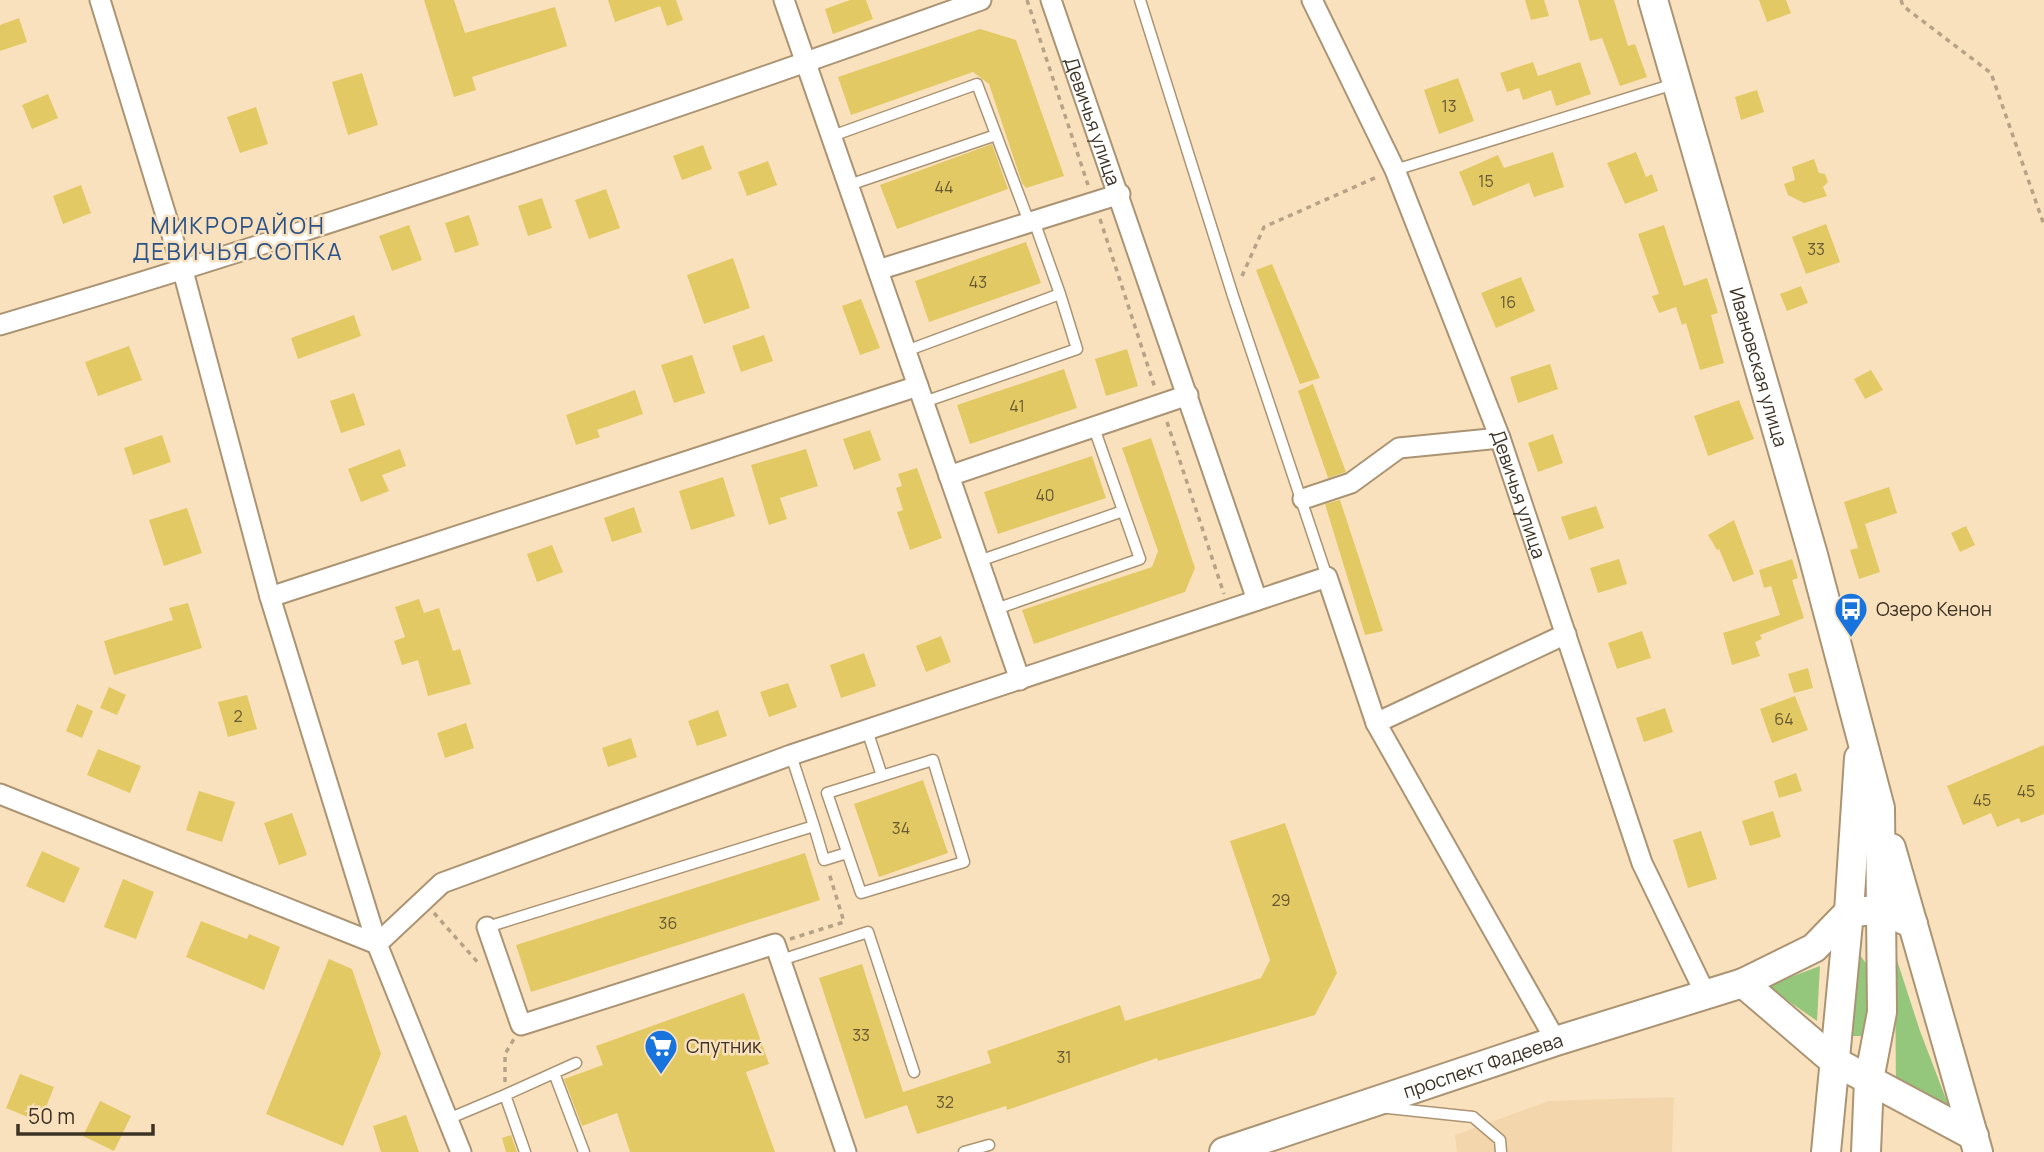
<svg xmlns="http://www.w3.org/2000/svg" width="2044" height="1152" viewBox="0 0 2044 1152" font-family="Manrope,sans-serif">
  <rect width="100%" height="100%" fill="#fae1be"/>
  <path fill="#f3d6ac" d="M1674 1097 1672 1152H1457L1455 1135 1549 1101Z"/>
  <path fill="#94c77c" d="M1895 954 1920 1031 1951 1112 1896 1095Z
    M1860 955 1870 969 1864 1036H1851L1854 964Z
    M1820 966 1817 1021 1767 986Z"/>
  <path fill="#e2c963" d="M424 0H454L465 33 555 7 567 46 472 77 476 90 454 97Z
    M608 0H676L683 20 667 26 660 6 615 22Z
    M850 0H866L873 19 833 34 825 9Z
    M1525 0H1544L1549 16 1531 20Z
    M1578 0H1614L1628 46 1635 44 1647 77 1620 86 1602 38 1590 41Z
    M1759 0H1786L1791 13 1767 22Z
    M19 18 27 42 0 51V25Z
    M980 29 1016 40 1064 176 1026 188 1022 183 989 84 973 72 851 115 838 77Z
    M1533 62 1538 76 1580 62 1591 94 1556 106 1551 90 1523 100 1519 88 1507 92 1500 73Z
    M362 73 378 125 348 135 332 82Z
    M1458 78 1474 121 1439 134 1424 90Z
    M1757 90 1764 112 1741 120 1735 97Z
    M48 94 58 118 32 129 22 105Z
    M256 107 268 144 240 153 227 117Z
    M992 144 1008 189 897 229 880 185Z
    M703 145 712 169 682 180 673 156Z
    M1553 152 1564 187 1534 197 1529 183 1473 206 1459 172 1498 155 1504 168Z
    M1636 152 1646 177 1652 174 1658 191 1625 204 1607 163Z
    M1814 159 1819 173 1825 174 1828 182 1823 187 1827 196 1804 203 1788 195 1784 184 1795 180 1792 167Z
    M768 161 777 185 747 196 738 172Z
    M81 185 91 213 63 224 53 196Z
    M606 189 620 228 589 239 575 200Z
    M542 198 552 228 528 236 518 206Z
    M469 215 479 245 455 253 445 223Z
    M1826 224 1840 262 1806 274 1792 237Z
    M409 225 422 260 392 271 379 236Z
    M1664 225 1684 286 1707 278 1718 313 1711 315 1724 363 1700 370 1686 323 1682 325 1676 307 1659 313 1652 296 1659 294 1638 234Z
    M1026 242 1041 283 929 322 915 281Z
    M733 258 750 308 704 324 687 275Z
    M1272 264 1320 378 1300 384 1256 270Z
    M1521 277 1535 311 1496 328 1481 293Z
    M1801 286 1808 303 1787 311 1780 294Z
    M861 299 880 348 860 355 842 306Z
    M354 315 361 336 298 359 291 338Z
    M764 335 773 361 741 372 732 346Z
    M129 346 142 380 98 396 85 362Z
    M1127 349 1138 386 1106 396 1095 359Z
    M692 355 705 393 674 403 661 365Z
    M1550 364 1558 389 1518 403 1510 377Z
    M1064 369 1077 408 970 444 957 405Z
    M1871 370 1883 390 1865 399 1854 379Z
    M1313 384 1346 472 1328 478 1298 391Z
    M635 390 643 414 597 430 600 437 576 445 566 415Z
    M354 393 365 425 341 433 330 401Z
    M1739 400 1754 439 1708 456 1694 416Z
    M870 430 881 460 854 470 843 439Z
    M1553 434 1563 463 1538 472 1528 443Z
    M162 435 171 462 133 475 124 448Z
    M1151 438 1195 568 1185 592 1034 644 1022 610 1152 567 1158 551 1122 448Z
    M400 449 406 466 382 475 389 491 361 502 348 469Z
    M806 449 818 486 780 498 787 519 769 525 751 465Z
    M1092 456 1106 498 998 534 984 492Z
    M917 468 942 538 910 550 897 512 903 510 896 488 902 486 898 474Z
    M723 477 735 516 691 530 679 491Z
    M1889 487 1897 513 1865 524 1880 572 1859 579 1850 550 1858 548 1844 502Z
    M1340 500 1383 631 1365 635 1325 504Z
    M1596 506 1604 528 1569 540 1561 517Z
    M634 507 642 532 612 542 604 518Z
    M187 508 202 553 164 566 149 520Z
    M1734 520 1754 574 1733 582 1719 549 1717 550 1708 535Z
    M1966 526 1975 545 1960 552 1951 533Z
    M552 545 563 572 537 582 527 554Z
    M1619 559 1627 584 1598 593 1590 568Z
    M1792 559 1798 578 1792 580 1804 618 1760 635 1762 639 1755 642 1760 656 1732 665 1723 633 1780 615 1771 586 1764 588 1759 570Z
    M419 599 424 613 439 608 453 651 460 649 471 684 428 696 418 660 402 665 394 641 405 637 395 607Z
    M188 603 202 648 114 675 104 641 173 620 169 608Z
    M1642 631 1651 658 1617 669 1608 643Z
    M941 636 951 662 926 672 916 646Z
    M864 653 876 686 841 698 830 665Z
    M1808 668 1813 688 1794 693 1788 674Z
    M788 683 797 707 769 717 760 692Z
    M109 687 126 695 117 715 100 708Z
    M247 695 257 729 228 737 218 702Z
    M1795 696 1808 730 1772 743 1760 709Z
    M77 704 93 711 82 738 66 731Z
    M1665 708 1673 732 1644 742 1636 718Z
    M718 710 727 736 697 746 688 721Z
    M466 723 474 748 445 758 437 733Z
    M631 738 637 757 608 767 602 748Z
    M2044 745V814L2021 823 2019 818 1997 827 1991 813 1963 825 1947 786Z
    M98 749 141 766 130 793 87 775Z
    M1796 773 1802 791 1779 798 1774 781Z
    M923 780 948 853 879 877 854 804Z
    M199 791 235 802 222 842 186 830Z
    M1773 811 1781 837 1750 846 1742 821Z
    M292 813 307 855 279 865 264 823Z
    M1285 823 1337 973 1315 1015 1158 1061 1157 1058 1007 1110 1006 1106 917 1134 907 1105 865 1119 819 978 862 964 903 1092 991 1063 987 1051 1120 1005 1125 1021 1261 978 1270 960 1230 841Z
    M1701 831 1717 879 1688 888 1673 840Z
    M42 851 80 868 64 903 26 886Z
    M805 853 820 900 531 992 516 945Z
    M123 879 154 892 136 939 104 927Z
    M201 921 247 939 249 934 280 947 264 990 186 957Z
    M329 959 352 969 381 1054 343 1146 266 1114Z
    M744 993 769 1064 746 1072 775 1152H630L617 1113 582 1126 564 1079 603 1065 596 1046Z
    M20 1074 54 1087 40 1122 6 1108Z
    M100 1101 131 1116 114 1151 83 1136Z
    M406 1115 419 1152H381L373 1126Z
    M511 1135 517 1152H506L502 1138Z"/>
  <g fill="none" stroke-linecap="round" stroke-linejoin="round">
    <defs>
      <path id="lane" d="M1140 0 1233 296 1327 577
        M832 136 977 84 1029 222
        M1395 170 1674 84
        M849 185 996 135
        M906 351 1060 294 1034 221
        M924 402 1077 349 1060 294
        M979 561 1123 511
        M996 609 1140 559 1094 428
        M867 730 882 776
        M933 760 964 862 861 893 827 793Z
        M814 826 824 860 847 853
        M487 927 814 826 791 755
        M781 960 868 932 914 1072
        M554 1073 584 1152
        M1388 1108 1473 1117 1500 1140 1501 1152
        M448 1119 505 1095
        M525 1152 505 1095 576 1063
        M964 1152 989 1145"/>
      <g id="street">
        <path d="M100 0 183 271 270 597 377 944 461 1152"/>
        <path d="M784 0 1020 680"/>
        <path id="s1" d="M1051 0 1257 600"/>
        <path id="s2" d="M1312 0 1395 170 1500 438 1642 863 1706 995"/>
        <path d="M878 270 1120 194"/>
        <path d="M0 325C330 227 657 116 981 0"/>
        <path d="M949 476 1188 395"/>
        <path d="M1303 499 1351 483 1399 448 1500 438"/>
        <path d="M270 597 918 386"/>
        <path d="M1376 723 1566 634"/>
        <path d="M0 794 377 944 442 883 791 755 1327 577 1376 723 1556 1041"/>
        <path d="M487 927 521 1025 775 944 846 1152"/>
      </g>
      <g id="secondary">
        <path id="s3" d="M1653 0 1813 555 1880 808 1882 1012 1869 1080 1866 1152"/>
        <path d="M1891 848 1978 1152"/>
        <path d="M1743 983 1834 1061 1974 1136"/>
        <path id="s4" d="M1224 1152 1556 1041 1743 983 1814 948 1849 912 1882 910 1913 924"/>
        <path d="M1826 1152 1849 912 1859 758"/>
      </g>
    </defs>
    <use href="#lane" stroke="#ab9473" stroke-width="13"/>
    <use href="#street" stroke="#ab9473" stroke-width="23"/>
    <use href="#secondary" stroke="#ab9473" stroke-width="32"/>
    <path stroke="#b6a287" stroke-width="3.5" stroke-dasharray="5 5" stroke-linecap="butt" d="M1027 0 1088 185
      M1901 0 1903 6 1991 73 2044 225
      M1100 219 1155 388
      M1242 276 1264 227 1377 177
      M1167 422 1224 594
      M434 913 480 965
      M790 939 844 922 829 873
      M505 1082V1054L514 1039"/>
    <use href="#lane" stroke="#fff" stroke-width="10"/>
    <use href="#street" stroke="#fff" stroke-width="19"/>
    <use href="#secondary" stroke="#fff" stroke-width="28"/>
  </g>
  <defs>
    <symbol id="bus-pin" viewBox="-11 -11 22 30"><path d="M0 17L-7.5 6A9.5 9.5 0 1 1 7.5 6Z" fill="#1873dc" stroke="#fae1be"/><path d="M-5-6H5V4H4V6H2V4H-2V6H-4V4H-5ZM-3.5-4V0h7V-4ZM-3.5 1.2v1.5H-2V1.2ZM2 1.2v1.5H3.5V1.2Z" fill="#fff"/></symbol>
    <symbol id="supermarket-pin" viewBox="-11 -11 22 30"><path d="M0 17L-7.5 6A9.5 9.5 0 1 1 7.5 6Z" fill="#1873dc" stroke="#fae1be"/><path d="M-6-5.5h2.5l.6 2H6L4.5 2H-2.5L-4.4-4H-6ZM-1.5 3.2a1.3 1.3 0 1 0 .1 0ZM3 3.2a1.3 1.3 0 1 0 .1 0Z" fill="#fff"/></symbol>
  </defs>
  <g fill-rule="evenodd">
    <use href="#bus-pin" x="1832" y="590" width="38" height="52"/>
    <use href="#supermarket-pin" x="642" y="1027" width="38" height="52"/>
  </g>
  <g text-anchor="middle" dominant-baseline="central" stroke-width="5" stroke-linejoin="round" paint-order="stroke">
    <g font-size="16" fill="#665834">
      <text x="1449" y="106">13</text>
      <text x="1486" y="181">15</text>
      <text x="944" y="187">44</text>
      <text x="1816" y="249">33</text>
      <text x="978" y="282">43</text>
      <text x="1508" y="302">16</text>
      <text x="1017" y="406">41</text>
      <text x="1045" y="495">40</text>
      <text x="238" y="716">2</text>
      <text x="1784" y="719">64</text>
      <text x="2026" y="791">45</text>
      <text x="1982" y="800">45</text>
      <text x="901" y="828">34</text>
      <text x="1281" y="900">29</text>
      <text x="668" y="923">36</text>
      <text x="861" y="1035">33</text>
      <text x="1064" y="1057">31</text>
      <text x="945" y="1102">32</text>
    </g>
    <g font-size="19" fill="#3d3325" stroke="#fae1be">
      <text stroke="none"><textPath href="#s1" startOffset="128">Девичья улица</textPath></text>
      <text stroke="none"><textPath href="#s3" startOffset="382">Ивановская улица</textPath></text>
      <text stroke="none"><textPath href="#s2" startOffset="536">Девичья улица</textPath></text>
      <text stroke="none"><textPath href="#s4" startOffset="273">проспект Фадеева</textPath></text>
    </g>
    <g font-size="19" fill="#3d3325" stroke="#fae1be" text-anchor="start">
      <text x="1876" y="609">Озеро Кенон</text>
      <text x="686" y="1046">Спутник</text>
    </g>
    <g font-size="23" letter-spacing="2" fill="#295288" stroke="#fae1be">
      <text x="238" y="225">МИКРОРАЙОН<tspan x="238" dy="26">ДЕВИЧЬЯ СОПКА</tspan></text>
    </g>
  </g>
  <path d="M18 1124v10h135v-10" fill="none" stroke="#3d3325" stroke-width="3.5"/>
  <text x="28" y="1124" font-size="21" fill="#3d3325" stroke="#fae1be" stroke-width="5" paint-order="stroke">50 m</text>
</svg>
